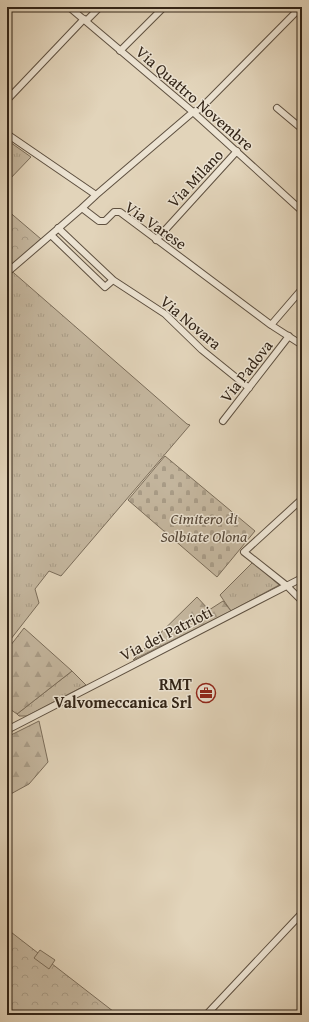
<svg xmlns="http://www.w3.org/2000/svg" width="309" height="1022" viewBox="0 0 309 1022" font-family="'Gentium Book Plus',serif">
  <defs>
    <pattern id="grass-tufts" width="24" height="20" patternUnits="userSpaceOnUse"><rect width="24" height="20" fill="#c4b69e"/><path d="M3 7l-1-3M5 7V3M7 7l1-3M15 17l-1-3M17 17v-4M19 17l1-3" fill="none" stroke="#a99c87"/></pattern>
    <pattern id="forest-firs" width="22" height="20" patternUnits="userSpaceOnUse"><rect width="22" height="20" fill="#c4b69e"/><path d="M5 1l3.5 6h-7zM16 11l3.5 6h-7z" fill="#a99c87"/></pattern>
    <pattern id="cemetery-stones" width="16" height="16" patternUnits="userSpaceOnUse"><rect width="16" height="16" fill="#c4b69e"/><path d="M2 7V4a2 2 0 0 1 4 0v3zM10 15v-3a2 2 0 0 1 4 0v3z" fill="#a99c87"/></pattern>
    <pattern id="park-crowns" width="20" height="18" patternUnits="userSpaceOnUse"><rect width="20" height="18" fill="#c4b69e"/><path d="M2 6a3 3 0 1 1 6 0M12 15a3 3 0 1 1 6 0" fill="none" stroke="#a99c87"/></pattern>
  </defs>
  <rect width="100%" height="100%" fill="#e2d4ba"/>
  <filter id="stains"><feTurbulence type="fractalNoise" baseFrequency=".005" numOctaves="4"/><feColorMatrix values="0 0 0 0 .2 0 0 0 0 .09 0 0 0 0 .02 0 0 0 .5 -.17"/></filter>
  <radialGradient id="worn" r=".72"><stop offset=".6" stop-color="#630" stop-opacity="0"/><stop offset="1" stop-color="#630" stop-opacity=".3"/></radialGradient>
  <path fill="url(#grass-tufts)" stroke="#7b6d5a" d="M7 140 31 157 7 182Z
    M7 267 187 424 190 425 61 576 49 571 35 589 39 603 7 644Z
    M253 562 279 585 231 611 220 595Z
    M72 671 86 685 27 716H19L17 714Z"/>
  <path fill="url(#forest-firs)" stroke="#7b6d5a" d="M197 597 209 610 223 601 231 611 133 660Z
    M24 628 72 671 17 714 7 707V650Z
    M39 721 48 762 29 784 7 796V737Z"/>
  <path fill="url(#cemetery-stones)" stroke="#7b6d5a" d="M165 456 255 531 217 577 128 500Z"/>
  <path fill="url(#park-crowns)" stroke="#7b6d5a" d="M7 210 41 239 8 268 7 267Z
    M7 929 118 1015H7Z"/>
  <path fill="#c4b69e" stroke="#7b6d5a" d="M40 950 55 960 49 969 34 958Z"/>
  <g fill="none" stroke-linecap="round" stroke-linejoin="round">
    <defs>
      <path id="minor" d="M69 7 193 112 302 211
        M86 21 100 7
        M120 51 164 7
        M7 100 84 19
        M277 108 302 129
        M7 134 96 195 82 208 99 221H105L114 212H120L271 325 302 345
        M96 195 193 112 200 109 301 7
        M58 228 113 280 165 314 202 350 249 388
        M51 235 105 287 113 280
        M156 240 237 151
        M10 270 82 208
        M271 325 302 289
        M223 421 289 336
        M302 499 244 552 287 586 302 601
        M7 730 302 578
        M206 1015 302 913"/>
    </defs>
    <use href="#minor" stroke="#5e5040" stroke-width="8"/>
    <use href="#minor" stroke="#ece3d2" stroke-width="6"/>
  </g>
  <defs>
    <symbol id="office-ring" viewBox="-11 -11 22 22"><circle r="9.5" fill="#ece3d2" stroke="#8f2418" stroke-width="1.5"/><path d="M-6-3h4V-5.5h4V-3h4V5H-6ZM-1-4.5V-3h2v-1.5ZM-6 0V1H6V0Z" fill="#8f2418"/></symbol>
  </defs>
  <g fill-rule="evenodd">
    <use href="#office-ring" x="195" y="682" width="22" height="22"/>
  </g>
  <g text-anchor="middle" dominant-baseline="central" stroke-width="3" stroke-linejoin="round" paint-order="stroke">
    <g font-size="16" fill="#322417" stroke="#ece3d2">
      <text transform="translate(195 98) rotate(41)">Via Quattro Novembre</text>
      <text transform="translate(195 178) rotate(-47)">Via Milano</text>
      <text transform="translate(156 225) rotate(35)">Via Varese</text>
      <text transform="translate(191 322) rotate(40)">Via Novara</text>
      <text transform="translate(246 371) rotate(-52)">Via Padova</text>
      <text transform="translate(166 633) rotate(-27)">Via dei Patrioti</text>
    </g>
    <g font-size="16" font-style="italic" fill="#564839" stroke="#ece3d2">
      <text x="204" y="518">Cimitero di<tspan x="204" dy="18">Solbiate Olona</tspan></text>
    </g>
    <g font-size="16" font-weight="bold" fill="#322417" stroke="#ece3d2" text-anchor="end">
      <text x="192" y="684">RMT<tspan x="192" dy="18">Valvomeccanica Srl</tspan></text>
    </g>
  </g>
  <rect width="309" height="1022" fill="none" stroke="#e2d4ba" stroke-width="24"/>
  <rect x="8" y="8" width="293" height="1006" fill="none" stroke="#322417" stroke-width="2"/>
  <rect x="12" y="12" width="285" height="998" fill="none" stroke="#322417"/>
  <rect width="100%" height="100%" filter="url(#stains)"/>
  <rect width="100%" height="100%" fill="url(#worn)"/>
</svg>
